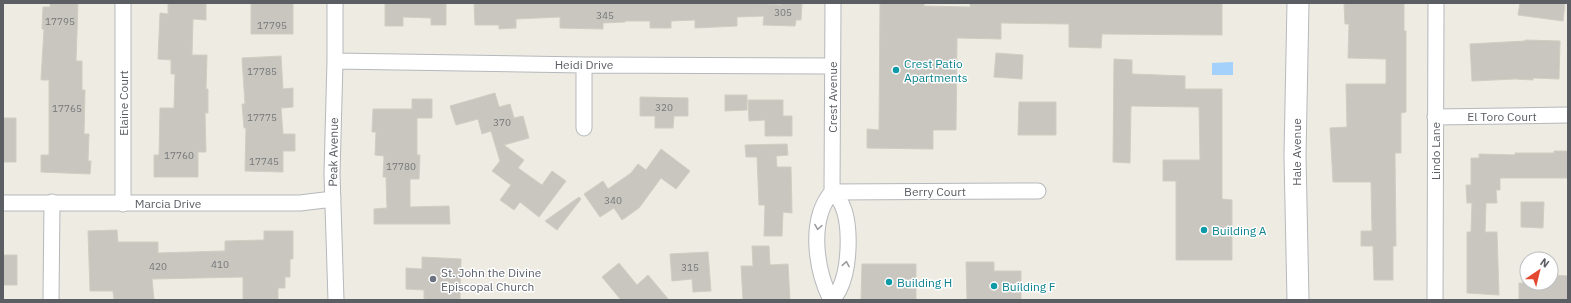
<svg xmlns="http://www.w3.org/2000/svg" width="1571" height="303" viewBox="0 0 1571 303" font-family="'IBM Plex Sans',sans-serif">
  <rect width="100%" height="100%" fill="#edebe2"/>
  <path fill="#a3d1fc" d="M1233 62V75H1212V63Z"/>
  <path fill="#c8c6bf" stroke="#d1cdc1" d="M50 3H78L76 61H82V90H85L84 134H89L88 161H91L90 174 41 172V155H49V80H41L44 29H42L43 7H50Z
    M168 3H206V20L193 19 192 55H207L206 89H208V113H205L206 152H198V177H154V155H159L160 108H174L175 74H171V60L158 59 160 13 168 14Z
    M251 3H293V34H251Z
    M385 3H446V25H431V18L403 17V26H385Z
    M474 3H754L781 5V3H802L801 20H796L795 26 763 25 764 16 737 17V26L695 28V20L671 21V28H650V21H625V22L603 23V29L560 28V17L516 19V28L499 29V25H475Z
    M880 3H924V6L970 7V3H1222V35L1102 34 1101 48 1069 47V24L1001 23V39L957 38 956 130H933V149L867 148V129L879 130Z
    M1344 3H1404V31H1406V112L1401 113V153H1395L1396 246H1393V280H1374L1373 246H1361V231H1372L1371 182H1333L1330 128 1347 127 1346 84H1386V59L1348 58 1349 24H1345Z
    M1520 3H1565L1563 21 1518 15Z
    M1525 40 1560 41 1559 79 1533 78V80L1515 79 1472 81 1470 44 1525 41Z
    M996 53 1023 55 1022 79 994 77Z
    M281 56 283 89 293 88V107L281 108 283 134H295V151H283V172L245 171 246 128H244L242 104H245L242 58Z
    M1114 59 1132 60V74L1185 76V89H1222V199L1232 200V260H1176V181H1163V160H1200L1199 107 1131 106 1130 163 1113 162Z
    M495 93 499 107 510 104 514 118 523 116 529 138 504 145 524 160 518 168 542 185 552 171 566 181 539 217 520 202 514 210 500 200 511 185 492 171 500 161 491 131 482 134 478 119 456 125 450 106Z
    M725 95H747V110L725 111Z
    M640 97 688 98V116H674L673 128H655V116H640Z
    M412 99H432V118H417V155H420L419 179H410V207L449 206 450 224H374V209L387 208 386 177H383L384 156 375 155 376 132H372L373 109H412Z
    M748 100H783V116H792V136H765V120L749 121Z
    M1019 102H1056V135H1018Z
    M3 118H16V162H3Z
    M787 144 788 155 776 156 777 167H791L792 213 783 212 782 236H764L765 205H759L757 157H746L745 145Z
    M661 149 690 171 676 189 661 178 639 208 622 220 614 208 600 217 584 194 603 181 608 189 631 173 638 164 646 170Z
    M1554 151H1568V178H1500V190H1496L1497 203H1486L1485 232H1497L1499 295 1467 293V232H1471L1472 203H1467L1466 185H1471V158H1479V154L1515 155V153H1554Z
    M579 197 581 199 557 230 545 221Z
    M1521 202H1544L1543 228 1521 227Z
    M117 230 118 242H158V253L225 251V241L264 240V231H293V259H290V277H285V288H278V300H243V277L152 279 154 300H114L113 291H90L88 231Z
    M752 246H769L770 265 788 264 790 300H743L741 266H753Z
    M708 252 711 291 693 292 692 279 672 281 670 254Z
    M3 255H17V285H3Z
    M422 257 461 259 460 300H424V290L406 289V268L422 269Z
    M966 262H994V271H1021V300H967Z
    M619 263 637 285 648 275 669 300H621L602 277Z
    M862 264H916V300H861Z
    M1552 275 1568 276V300H1519V283H1552Z"/>
  <g fill="none" stroke-linecap="round" stroke-linejoin="round">
    <defs>
      <path id="minor" d="M335 3V61L332 174 336 300
        M335 61 584 65 832 66
        M1435 117 1568 115
        M584 128V65
        M832 192 1038 191
        M832 192C834 195 838 198 840 201 852 221 850 269 839 290 837 294 834 297 832 300
        M3 203H300L333 199
        M123 204V3
        M51 300 52 202
        M831 300C816 270 808 220 832 192L833 3
        M1435 300 1436 3"/>
      <path id="secondary" d="M1298 3 1295 156 1298 300"/>
    </defs>
    <use href="#minor" stroke="#b5b8bc" stroke-width="17"/>
    <use href="#secondary" stroke="#b6b9be" stroke-width="23"/>
    <use href="#minor" stroke="#fff" stroke-width="15"/>
    <use href="#secondary" stroke="#fff" stroke-width="21"/>
  </g>
  <defs><path id="oneway-chevron" d="M-2-3.5L2.5 0L-2 3.5" fill="none" stroke-width="1.6" stroke-linecap="round" stroke-linejoin="round"/></defs>
  <g stroke="#9d9ea1">
    <use href="#oneway-chevron" transform="translate(818 227) rotate(99)"/>
    <use href="#oneway-chevron" transform="translate(846 264) rotate(-80)"/>
  </g>
  <g fill="#0f9aa8" stroke="#fff" stroke-width="1.5">
    <circle cx="896" cy="70" r="4"/>
    <circle cx="1204" cy="230" r="4"/>
    <circle cx="889" cy="282" r="4"/>
    <circle cx="994" cy="286" r="4"/>
  </g>
  <circle fill="#6b7280" stroke="#fff" stroke-width="1.5" cx="433" cy="279" r="4"/>
  <g text-anchor="middle" dominant-baseline="central" stroke-width="3" stroke-linejoin="round" paint-order="stroke">
    <g font-size="10" fill="#76787a">
      <text x="783" y="12">305</text>
      <text x="605" y="15">345</text>
      <text x="60" y="21">17795</text>
      <text x="272" y="25">17795</text>
      <text x="262" y="71">17785</text>
      <text x="664" y="107">320</text>
      <text x="67" y="108">17765</text>
      <text x="262" y="117">17775</text>
      <text x="502" y="122">370</text>
      <text x="179" y="155">17760</text>
      <text x="264" y="161">17745</text>
      <text x="401" y="166">17780</text>
      <text x="613" y="200">340</text>
      <text x="220" y="264">410</text>
      <text x="158" y="266">420</text>
      <text x="690" y="267">315</text>
    </g>
    <g font-size="12" fill="#0d838f" stroke="#fff" text-anchor="start">
      <text x="904" y="63">Crest Patio<tspan x="904" dy="14">Apartments</tspan></text>
      <text x="1212" y="230">Building A</text>
      <text x="897" y="282">Building H</text>
      <text x="1002" y="286">Building F</text>
    </g>
    <g font-size="12" fill="#5b5e63" stroke="#fff">
      <text x="584" y="64">Heidi Drive</text>
      <text transform="translate(832 97) rotate(-90)">Crest Avenue</text>
      <text transform="translate(123 103) rotate(-90)">Elaine Court</text>
      <text x="1502" y="116">El Toro Court</text>
      <text transform="translate(1435 151) rotate(-90)">Lindo Lane</text>
      <text transform="translate(333 152) rotate(-89)">Peak Avenue</text>
      <text transform="translate(1296 152) rotate(-90)">Hale Avenue</text>
      <text x="935" y="191">Berry Court</text>
      <text x="168" y="203">Marcia Drive</text>
    </g>
    <g font-size="12" fill="#5b616d" stroke="#fff" text-anchor="start">
      <text x="441" y="272">St. John the Divine<tspan x="441" dy="14">Episcopal Church</tspan></text>
    </g>
  </g>
  <rect width="1571" height="303" fill="none" stroke="#5b5e63" stroke-width="8"/>
  <g transform="translate(1539 271) rotate(35)"><circle r="19" fill="#ffffff" stroke="#bdbfc1"/>
  <path d="M0-3L7 15L0 10L-7 15Z" fill="#e44831"/>
  <text y="-6" font-size="11" font-weight="bold" text-anchor="middle" fill="#5b5e63">N</text>
  </g>
</svg>
